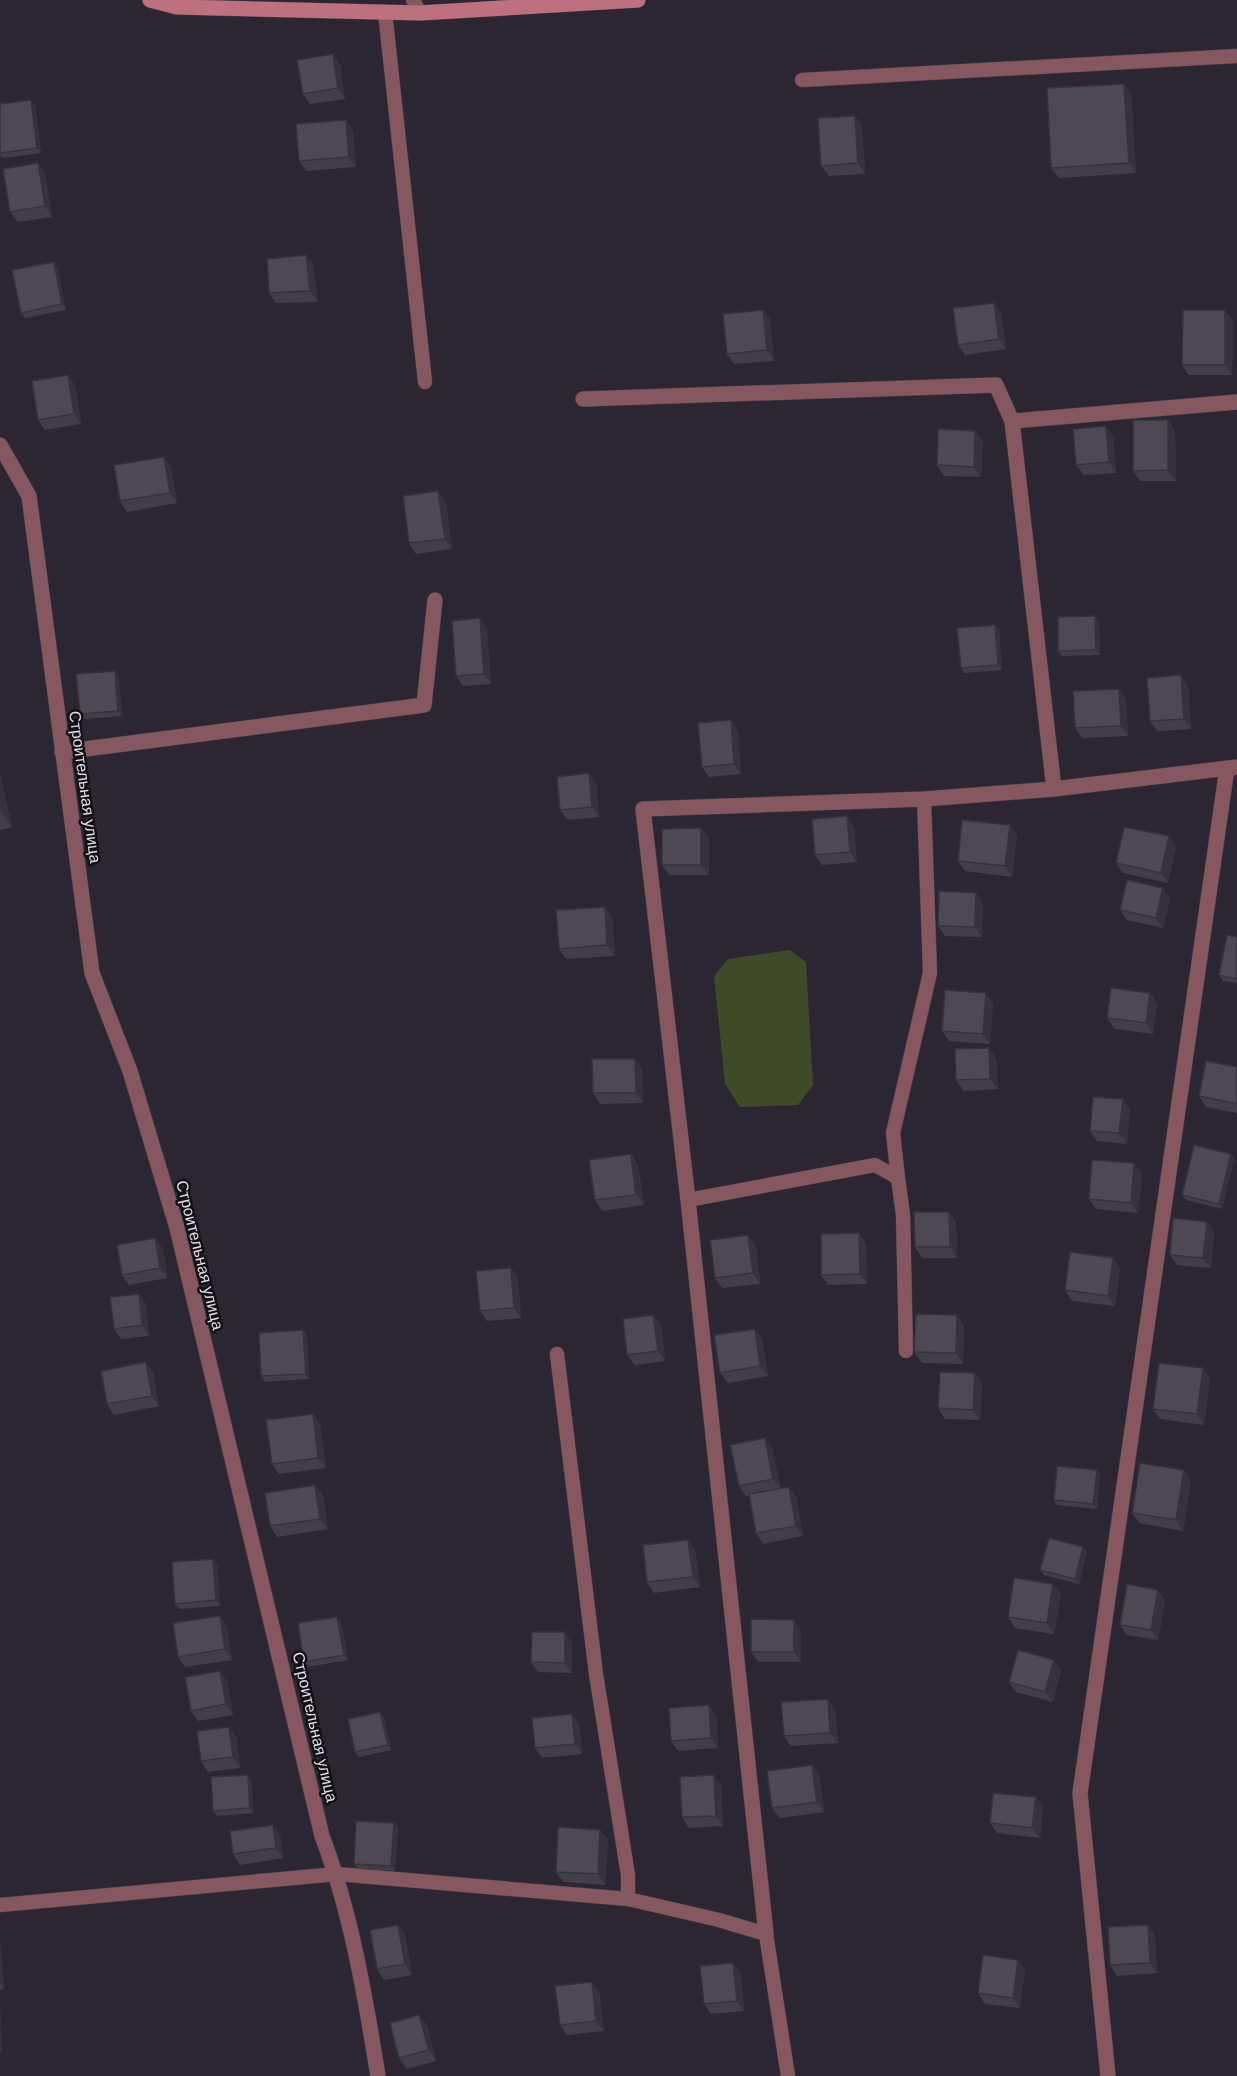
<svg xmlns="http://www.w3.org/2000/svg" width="1237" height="2076" viewBox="0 0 1237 2076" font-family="'DM Sans',sans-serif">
  <rect width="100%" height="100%" fill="#2b2631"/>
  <path fill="#3f4a28" d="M790 950 806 962 813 1085 798 1105 740 1107 725 1084 714 976 728 959Z"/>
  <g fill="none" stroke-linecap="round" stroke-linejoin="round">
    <defs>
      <path id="service" d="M413 0 420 13
        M385 12 425 382
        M802 80 1237 56
        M898 1178 893 1133 930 973 924 799
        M688 1200 875 1165 898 1178 903 1215 906 1351
        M557 1354 596 1674 628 1875V1899
        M0 1905 337 1874 628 1899 719 1920 766 1934 788 2076"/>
      <path id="minor" d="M583 399 996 385 1012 421 1237 402
        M1012 421 1054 789
        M0 445 29 496 92 973 130 1071 177 1228 322 1836C351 1912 365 1995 378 2076
        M62 752 424 705 435 600
        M766 1934 688 1200 643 809 924 799 1054 789 1237 767
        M1108 2076 1080 1793 1227 768"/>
      <path id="secondary" d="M150 0 177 7 420 13 638 0"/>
    </defs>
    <use href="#service" stroke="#49444e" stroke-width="15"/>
    <use href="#minor" stroke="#49444e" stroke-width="16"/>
    <use href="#secondary" stroke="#49444e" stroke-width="16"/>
    <use href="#service" stroke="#87575f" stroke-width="14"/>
    <use href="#minor" stroke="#87575f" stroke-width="15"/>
    <use href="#secondary" stroke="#bd707d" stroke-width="15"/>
  </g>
  <path fill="#423e48" d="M340 65 345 99 310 104 303 94Z
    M1124 84 1131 94 1136 173 1059 178 1051 168Z
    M0 104 35 105 41 153 2 158 0 155Z
    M855 116 862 126 865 174 829 176 821 166Z
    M346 120 353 131 356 167 306 171 299 161Z
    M38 163 45 173 52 217 18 222 10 212Z
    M306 255 313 265 318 302 276 303 269 293Z
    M57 267 66 310 25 318 21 313Z
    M763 310 770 320 774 361 734 364 727 354Z
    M1001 313 1006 349 965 355 958 345Z
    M1233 321 1232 375H1189L1182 365Z
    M68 375 75 386 81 424 45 430 38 420Z
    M1175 430 1176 481H1140L1133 471Z
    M975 431 983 442 981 477 944 476 937 465Z
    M1113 436 1116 473 1084 475 1076 465Z
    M164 457 171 467 177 503 127 512 120 501Z
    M446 502 452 549 416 554 409 543Z
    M1095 616 1099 621 1100 655 1062 656 1058 651Z
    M480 618 487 629 491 684 463 686 456 676Z
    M999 630 1002 670 964 673 961 668Z
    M115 671 118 676 122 716 84 719 80 714Z
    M1188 686 1191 729 1157 731 1150 721Z
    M1119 689 1126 699 1128 736 1082 738 1075 728Z
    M731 720 738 731 741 774 709 777 702 767Z
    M0 774 12 827 0 830Z
    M596 784 599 817 568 820 560 810Z
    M1010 825 1017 836 1012 877 965 871 958 861Z
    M854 827 857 862 822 865 815 855Z
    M701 828 709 839V875H669L662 865Z
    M1176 847 1168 883 1123 873 1116 863Z
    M1163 888 1170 899 1163 928 1127 920 1120 910Z
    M983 903 982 937 945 936 938 926Z
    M605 907 612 917 615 956 566 959 559 949Z
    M1237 937V983L1223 981 1219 975Z
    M1150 993 1157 1004 1153 1034 1115 1029 1107 1018Z
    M993 1003 990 1044 949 1041 942 1031Z
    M996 1058 998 1089 964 1091 956 1080Z
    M1237 1067V1113L1206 1107 1199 1096Z
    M642 1069 643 1103 600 1104 593 1093Z
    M1130 1110 1127 1144 1097 1141 1090 1131Z
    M631 1154 638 1165 644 1205 602 1211 595 1200Z
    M1234 1159 1222 1209 1186 1200 1182 1195Z
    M1142 1173 1138 1213 1096 1209 1089 1199Z
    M949 1212 956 1222 957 1258H922L915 1247Z
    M1207 1222 1214 1232 1211 1268 1177 1265 1170 1255Z
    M866 1243 867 1284 828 1285 821 1275Z
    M756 1245 760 1284 722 1288 715 1278Z
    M163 1249 167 1278 129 1285 122 1275Z
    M1113 1258 1120 1268 1115 1306 1072 1301 1065 1290Z
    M511 1268 518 1278 521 1318 487 1321 480 1311Z
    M146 1304 149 1336 121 1339 114 1329Z
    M653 1315 661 1325 665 1361 635 1365 627 1355Z
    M964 1325 963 1364 922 1363 914 1352Z
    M755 1329 762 1339 768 1376 728 1383 720 1373Z
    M303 1330 307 1336 309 1379 265 1382 261 1376Z
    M1203 1368 1210 1379 1204 1425 1160 1419 1153 1409Z
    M153 1372 159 1406 114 1415 107 1404Z
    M975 1373 982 1383 980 1420 945 1419 938 1408Z
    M313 1414 320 1424 326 1468 279 1474 272 1464Z
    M772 1448 780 1488 789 1487 796 1497 803 1536 763 1544 756 1533 749 1496H746L739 1486Z
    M1184 1470 1191 1481 1183 1531 1139 1523 1132 1513Z
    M1100 1475 1097 1509 1057 1505 1054 1500Z
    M315 1485 323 1496 328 1529 277 1537 270 1526Z
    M688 1540 695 1550 700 1587 654 1593 647 1582Z
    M1083 1547 1087 1552 1079 1584 1044 1575 1040 1570Z
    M213 1559 217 1564 220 1606 179 1609 175 1604Z
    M1158 1590 1165 1600 1158 1640 1127 1635 1120 1625Z
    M1061 1594 1054 1634 1015 1628 1008 1617Z
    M341 1622 348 1660 308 1667 304 1662Z
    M227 1627 232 1660 185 1667 178 1657Z
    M801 1630V1662H758L751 1652Z
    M572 1643V1673L538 1672 531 1662Z
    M1061 1670 1053 1702 1016 1692 1009 1682Z
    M227 1681 233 1715 198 1721 191 1711Z
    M828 1699 835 1709 838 1743 791 1746 784 1736Z
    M709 1705 716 1716 718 1748 678 1751 671 1741Z
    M380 1712 384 1717 391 1750 359 1757 355 1752Z
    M572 1714 579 1724 582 1754 542 1758 535 1748Z
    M236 1737 240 1768 208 1772 201 1761Z
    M812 1765 819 1775 824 1812 780 1818 772 1808Z
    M248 1775 251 1780 253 1813 217 1816 213 1811Z
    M721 1785 723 1826 689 1828 682 1817Z
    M1036 1797 1043 1807 1040 1838 997 1833 990 1823Z
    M398 1828 395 1871 358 1869 354 1864Z
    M600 1830 608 1840 605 1885 563 1882 556 1872Z
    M280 1835 283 1858 240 1865 233 1854Z
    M398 1925 405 1935 412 1975 384 1980 377 1969Z
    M1155 1936 1157 1973 1117 1976 1110 1965Z
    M0 1943 4 1989 0 1990Z
    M1018 1960 1025 1970 1020 2008 985 2004 978 1993Z
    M741 1973 744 2011 711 2014 704 2004Z
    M599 1992 604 2031 567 2035 560 2025Z
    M427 2025 436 2061 407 2069 399 2058Z"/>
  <path fill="#36323b" d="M333 54 340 65 345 99 338 88Z
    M1124 84 1131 94 1136 173 1129 163Z
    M31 100 35 105 41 153 37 148Z
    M855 116 862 126 865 174 858 163Z
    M346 120 353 131 356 167 349 157Z
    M38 163 45 173 52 217 45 206Z
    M306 255 313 265 318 302 310 291Z
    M54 262 57 267 66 310 62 304Z
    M994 303 1001 313 1006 349 999 339Z
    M763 310 770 320 774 361 767 350Z
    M1225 310 1233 321 1232 375 1225 365Z
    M68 375 75 386 81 424 74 414Z
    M1168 420 1175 430 1176 481 1168 470Z
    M1106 426 1113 436 1116 473 1109 462Z
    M975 431 983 442 981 477 974 467Z
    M164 457 171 467 177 503 170 493Z
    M438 491 446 502 452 549 445 539Z
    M1095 616 1099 621 1100 655 1096 650Z
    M480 618 487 629 491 684 484 674Z
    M995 625 999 630 1002 670 998 665Z
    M115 671 118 676 122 716 118 711Z
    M1181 675 1188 686 1191 729 1184 719Z
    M1119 689 1126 699 1128 736 1121 726Z
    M731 720 738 731 741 774 734 764Z
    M589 773 596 784 599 817 592 807Z
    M0 774 12 827 1 812 0 808Z
    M847 816 854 827 857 862 850 852Z
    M1010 825 1017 836 1012 877 1005 866Z
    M701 828 709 839V875L701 865Z
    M1169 836 1176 847 1168 883 1161 873Z
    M1163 888 1170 899 1163 928 1156 918Z
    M976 893 983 903 982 937 975 927Z
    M605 907 612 917 615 956 607 945Z
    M986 993 993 1003 990 1044 983 1034Z
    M1150 993 1157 1004 1153 1034 1146 1023Z
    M989 1048 996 1058 998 1089 990 1079Z
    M635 1059 642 1069 643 1103 636 1093Z
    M1123 1099 1130 1110 1127 1144 1119 1133Z
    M631 1154 638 1165 644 1205 636 1195Z
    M1231 1154 1234 1159 1222 1209 1219 1204Z
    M1134 1163 1142 1173 1138 1213 1131 1203Z
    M949 1212 956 1222 957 1258 950 1247Z
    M1207 1222 1214 1232 1211 1268 1203 1258Z
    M859 1233 866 1243 867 1284 860 1274Z
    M748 1235 756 1245 760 1284 753 1273Z
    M155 1238 163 1249 167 1278 160 1268Z
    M1113 1258 1120 1268 1115 1306 1108 1296Z
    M511 1268 518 1278 521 1318 514 1308Z
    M139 1294 146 1304 149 1336 142 1325Z
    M653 1315 661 1325 665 1361 658 1351Z
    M957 1315 964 1325 963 1364 956 1353Z
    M755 1329 762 1339 768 1376 760 1366Z
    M303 1330 307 1336 309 1379 306 1374Z
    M146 1362 153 1372 159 1406 152 1396Z
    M1203 1368 1210 1379 1204 1425 1197 1414Z
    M975 1373 982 1383 980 1420 973 1410Z
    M313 1414 320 1424 326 1468 318 1458Z
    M765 1438 772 1448 781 1489 773 1479Z
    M1097 1470 1100 1475 1097 1509 1093 1504Z
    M1184 1470 1191 1481 1183 1531 1176 1520Z
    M315 1485 323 1496 328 1529 320 1519Z
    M789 1487 796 1497 803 1536 796 1526Z
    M688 1540 695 1550 700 1587 693 1577Z
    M1083 1547 1087 1552 1079 1584 1075 1579Z
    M213 1559 217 1564 220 1606 216 1600Z
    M1053 1584 1061 1594 1054 1634 1047 1623Z
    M1158 1590 1165 1600 1158 1640 1151 1630Z
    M220 1616 227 1627 232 1660 225 1649Z
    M337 1617 341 1622 348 1660 344 1655Z
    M794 1620 801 1630V1662L794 1652Z
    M565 1632 572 1643V1673L565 1663Z
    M1054 1660 1061 1670 1053 1702 1045 1692Z
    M220 1671 227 1681 233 1715 226 1704Z
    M828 1699 835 1709 838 1743 830 1733Z
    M709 1705 716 1716 718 1748 711 1738Z
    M380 1712 384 1717 391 1750 388 1745Z
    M572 1714 579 1724 582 1754 575 1744Z
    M229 1727 236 1737 240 1768 233 1757Z
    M812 1765 819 1775 824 1812 817 1802Z
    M248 1775 251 1780 253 1813 250 1808Z
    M714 1775 721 1785 723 1826 716 1816Z
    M1036 1797 1043 1807 1040 1838 1032 1828Z
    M394 1823 398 1828 395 1871 391 1866Z
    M273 1825 280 1835 283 1858 276 1848Z
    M600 1830 608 1840 605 1885 598 1874Z
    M398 1925 405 1935 412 1975 405 1964Z
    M1148 1925 1155 1936 1157 1973 1150 1963Z
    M0 1943 1 1945 4 1989 0 1983Z
    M1018 1960 1025 1970 1020 2008 1013 1998Z
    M733 1963 741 1973 744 2011 737 2001Z
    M592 1982 599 1992 604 2031 596 2021Z
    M0 1998 2 2055 0 2051Z
    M419 2015 427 2025 436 2061 429 2050Z"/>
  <path fill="#4d4854" stroke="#36323b" stroke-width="1.5" d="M333 54 338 88 303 94 297 60Z
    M1124 84 1129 163 1051 168 1047 88Z
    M31 100 37 148 0 153V104Z
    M855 116 858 163 821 166 818 118Z
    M346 120 349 157 299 161 296 124Z
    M38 163 45 206 10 212 3 169Z
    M306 255 310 291 269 293 267 259Z
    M54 262 62 304 21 313 12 270Z
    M994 303 999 339 958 345 953 308Z
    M763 310 767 350 727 354 723 314Z
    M1183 310H1225V365H1182Z
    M68 375 74 414 38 420 32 381Z
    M1133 420H1168V470L1133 471Z
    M1106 426 1109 462 1076 465 1073 429Z
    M938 429 975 431 974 467 937 465Z
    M164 457 170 493 120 501 114 465Z
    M438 491 445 539 409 543 403 496Z
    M1095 616 1096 650 1058 651V617Z
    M480 618 484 674 456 676 452 621Z
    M995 625 998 665 961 668 957 628Z
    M115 671 118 711 80 714 76 674Z
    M1181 675 1184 719 1150 721 1147 678Z
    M1119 689 1121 726 1075 728 1073 691Z
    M731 720 734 764 702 767 698 723Z
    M589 773 592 807 560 810 557 777Z
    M847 816 850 852 815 855 812 819Z
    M962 820 1010 825 1005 866 958 861Z
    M1124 827 1169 836 1161 873 1116 863Z
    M701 828V865H662V829Z
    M1127 880 1163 888 1156 918 1120 910Z
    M939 891 976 893 975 927 938 926Z
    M605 907 607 945 559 949 556 910Z
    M1227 935 1237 937V979L1219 975Z
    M1111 988 1150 993 1146 1023 1107 1018Z
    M945 990 986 993 983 1034 942 1031Z
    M989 1048 990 1079 956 1080 955 1049Z
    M592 1059H635L636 1093H593Z
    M1206 1061 1237 1067V1104L1199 1096Z
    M1093 1097 1123 1099 1119 1133 1090 1131Z
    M1194 1145 1231 1154 1219 1204 1182 1195Z
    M631 1154 636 1195 595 1200 589 1160Z
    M1092 1160 1134 1163 1131 1203 1089 1199Z
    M914 1212H949L950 1247H915Z
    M1173 1218 1207 1222 1203 1258 1170 1255Z
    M859 1233 860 1274 821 1275V1234Z
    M748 1235 753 1273 715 1278 710 1240Z
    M155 1238 160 1268 122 1275 117 1245Z
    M1070 1252 1113 1258 1108 1296 1065 1290Z
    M511 1268 514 1308 480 1311 476 1271Z
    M139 1294 142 1325 114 1329 110 1297Z
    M916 1314 957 1315 956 1353 914 1352Z
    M653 1315 658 1351 627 1355 623 1319Z
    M755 1329 760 1366 720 1373 714 1335Z
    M303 1330 306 1374 261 1376 259 1333Z
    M146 1362 152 1396 107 1404 101 1371Z
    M1159 1363 1203 1368 1197 1414 1153 1409Z
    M940 1372 975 1373 973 1410 938 1408Z
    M313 1414 318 1458 272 1464 266 1420Z
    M765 1438 773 1479 739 1486 730 1445Z
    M1140 1463 1184 1470 1176 1520 1132 1513Z
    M1057 1466 1097 1470 1093 1504 1054 1500Z
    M315 1485 320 1519 270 1526 265 1493Z
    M789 1487 796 1526 756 1533 749 1494Z
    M1049 1538 1083 1547 1075 1579 1040 1570Z
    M688 1540 693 1577 647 1582 643 1545Z
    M213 1559 216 1600 175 1604 172 1562Z
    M1014 1578 1053 1584 1047 1623 1008 1617Z
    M1127 1584 1158 1590 1151 1630 1120 1625Z
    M220 1616 225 1649 178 1657 173 1623Z
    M337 1617 344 1655 304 1662 298 1623Z
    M751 1619 794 1620V1652H751Z
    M532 1632H565V1663L531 1662Z
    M1018 1650 1054 1660 1045 1692 1009 1682Z
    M220 1671 226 1704 191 1711 185 1677Z
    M828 1699 830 1733 784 1736 781 1702Z
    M709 1705 711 1738 671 1741 669 1708Z
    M380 1712 388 1745 355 1752 348 1719Z
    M572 1714 575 1744 535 1748 532 1718Z
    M229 1727 233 1757 201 1761 197 1731Z
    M812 1765 817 1802 772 1808 767 1771Z
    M248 1775 250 1808 213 1811 211 1777Z
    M714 1775 716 1816 682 1817 680 1777Z
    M993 1793 1036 1797 1032 1828 990 1823Z
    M356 1821 394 1823 391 1866 354 1864Z
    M273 1825 276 1848 233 1854 230 1831Z
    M558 1827 600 1830 598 1874 556 1872Z
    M398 1925 405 1964 377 1969 370 1930Z
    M1148 1925 1150 1963 1110 1965 1108 1927Z
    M983 1955 1018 1960 1013 1998 978 1993Z
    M733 1963 737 2001 704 2004 700 1966Z
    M592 1982 596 2021 560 2025 555 1986Z
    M419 2015 429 2050 399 2058 390 2023Z"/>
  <g text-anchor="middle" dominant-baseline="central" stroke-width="5" stroke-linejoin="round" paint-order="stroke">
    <g font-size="16" fill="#e4e1e8" stroke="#121015">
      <text transform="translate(85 787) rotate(82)">Строительная улица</text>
      <text transform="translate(200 1255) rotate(76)">Строительная улица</text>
      <text transform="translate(315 1727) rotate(77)">Строительная улица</text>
    </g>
  </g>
</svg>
